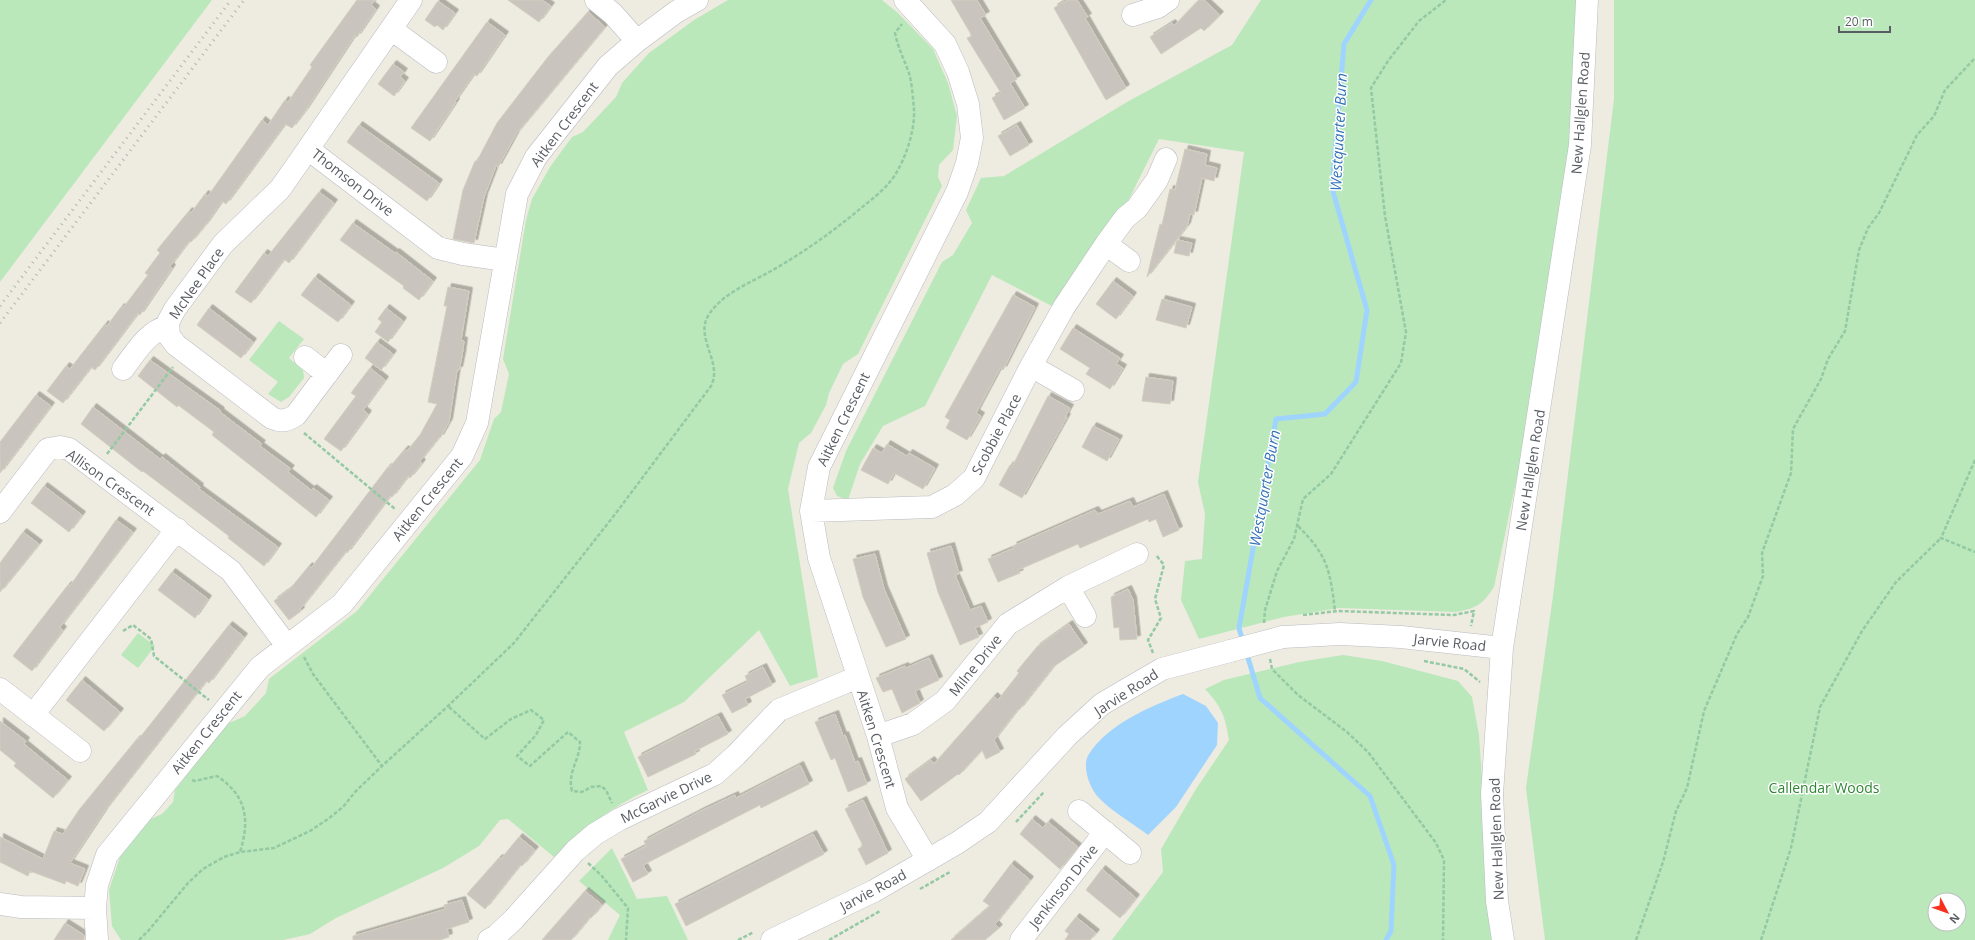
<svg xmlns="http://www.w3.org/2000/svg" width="1975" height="940" viewBox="0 0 1975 940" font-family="'Open Sans',sans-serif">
  <defs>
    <filter id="shadow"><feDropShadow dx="3.5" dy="-3.5" stdDeviation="0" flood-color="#0004"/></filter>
  </defs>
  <rect width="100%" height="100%" fill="#eeebe0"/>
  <path fill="#bae8bb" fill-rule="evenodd" d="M0 0H212L0 282Z
    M728 0H882L898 13 933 49 948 83 957 116 953 150 939 165 938 177 942 186 858 354 843 364 829 393 826 405 811 433 799 443 788 489 818 677 790 686 759 630 684 702 624 732 648 790C609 808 586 828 554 857L508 819 500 820 479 846 443 868 336 918 310 934 283 940H121L112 926 109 890 121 854 148 820 162 814 173 802 175 790 227 724 245 716 266 693 269 679 357 611 480 460 494 419 501 412 509 374 503 359 526 220 532 199 550 167 572 137 583 132 616 97 622 83 649 53 694 20Z
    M1261 0H1578L1576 95 1540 367 1494 587C1482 605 1477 608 1456 612L1339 608 1284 617 1199 639 1181 600 1185 561 1202 559 1205 514 1198 482 1244 152 1159 139 1127 203 1098 238 1052 306 992 275 925 406 883 426 860 464 848 500 837 496 833 488 846 451 942 262 953 255 972 223 966 210 981 178 1004 176 1127 102 1232 45Z
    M1614 0H1975V940H1545L1526 788 1553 596 1614 99ZM1935 900H1959V924H1935Z
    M279 321 304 339 289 358 303 370 304 378 289 397 281 402 268 394 278 382 249 360Z
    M138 633 155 646 138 668 121 655Z
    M1343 655 1382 661 1458 681 1472 697 1479 735 1493 940H1112L1163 872 1161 849 1196 789 1229 740C1225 716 1222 707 1205 689L1224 680 1299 662Z
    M612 848 637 899 667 896 688 940H608L620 915 579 881Z"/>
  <path fill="#9fd4ff" d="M1183 694 1206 706 1218 723 1217 745 1176 807 1148 835C1134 824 1111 811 1099 798 1090 789 1081 766 1089 754 1108 724 1151 706 1183 694Z"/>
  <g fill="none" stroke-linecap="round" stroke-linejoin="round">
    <path stroke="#9fd4ff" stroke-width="5" d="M1243 642 1239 628 1276 419 1325 414 1356 382 1367 310 1332 188 1344 44 1371 0
      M1246 651 1260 698 1370 796 1394 865 1391 931 1386 940"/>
  </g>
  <path fill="#c9c4bd" stroke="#d3cdbe" filter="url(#shadow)" d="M357 0H375L371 5 376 9 357 37 355 35 305 111 292 128 285 124 226 204 222 201 206 224 191 242 189 241 170 266 172 268 140 315 138 313 95 370 91 367 63 403 47 391 66 366 70 369 105 324 107 326 121 307 123 308 148 275 145 273 160 253 157 250 189 211 191 213 205 194 208 196 262 120 268 125 285 100 288 102 312 67 310 65Z
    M508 0H542L551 6 539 22Z
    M951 0H977L986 15 980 18 1017 79 1010 83 1025 108 1004 120 992 98 1001 93 967 38 972 36Z
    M1067 0H1077L1088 17 1085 18 1126 88 1106 100 1054 8Z
    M1199 0H1204L1220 15 1204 31 1201 28 1161 54 1150 37 1172 23 1174 26Z
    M438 1 455 13 443 30 437 25 435 27 425 20Z
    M588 12 605 27 516 134 498 167 496 166 484 197 474 243 453 239 463 190 475 161H477L497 123 548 57Z
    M487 22 505 35 477 76 474 74 455 101 456 102 430 141 411 128Z
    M393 64 404 72 400 77 405 81 394 96 378 84Z
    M359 125 439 183 427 201 347 142Z
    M1017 125 1029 145 1010 156 998 136Z
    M1185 149 1207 154 1205 165 1217 168 1214 181 1202 178 1194 215 1190 214 1187 226 1147 277 1160 224 1162 225 1170 189 1175 190Z
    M319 192 334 203 289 263 284 259 251 303 235 292 264 253 268 256Z
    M353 223 395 253 396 252 433 281 419 300 403 288 404 286 340 240Z
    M1177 240 1192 243 1189 256 1174 253Z
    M315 277 351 305 338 322 301 295Z
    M1113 281 1133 296 1116 319 1096 304Z
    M448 287 469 291 461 340 464 341 462 356 459 370H457L449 422 440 438 439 437 420 461 422 463 410 478 408 476 392 497 390 496 347 553 346 551 300 609 301 611 289 620 274 601 290 589 309 566 311 568 388 467 389 468 405 449 407 451 420 435 437 404 428 402 447 306H444Z
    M1013 295 1035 307 1003 370 1000 368 976 413 981 416 967 440 946 428 950 420 945 417Z
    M1162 299 1192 307 1186 328 1156 320Z
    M209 308 253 342 241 358 197 325Z
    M386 308 403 321 388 342 375 332 382 322 378 319Z
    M1073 328 1120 358 1116 364 1123 368 1110 389 1086 374 1090 368 1060 349Z
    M377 342 393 354 381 370 365 358Z
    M150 360 221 411 220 412 262 444 260 446 291 469 288 472 311 490 313 488 329 500 316 517 212 435 214 432 178 405 177 407 138 376Z
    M370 368 385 380 363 410 368 414 341 451 324 439 356 396 351 393Z
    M1146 377 1173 381 1170 404 1142 401Z
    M36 395 51 406 0 473V442Z
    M1048 396 1070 408 1065 417H1067L1022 498 999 485 1010 465 1012 467Z
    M93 407 160 459 162 457 200 487 199 489 278 547 264 566 228 538 229 536 143 471 142 472 81 424Z
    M1093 426 1119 439 1107 461 1082 447Z
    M887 444 907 456 909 453 935 468 923 489 894 473 888 484 861 470 873 448 882 453Z
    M44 486 82 515 69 532 31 503Z
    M1164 494 1179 530 1163 537 1156 519 1149 522 1148 519 1080 548 1078 544 1018 570 1020 573 998 582 988 559 1014 548 1013 546 1095 510 1098 514 1130 501 1133 507Z
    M116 520 133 532 60 627 63 630 32 671 13 656 68 585 70 586Z
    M23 532 39 544 0 592V563Z
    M951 546 959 574 955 575 970 610 981 606 988 622 975 628 979 637 960 645 938 592 927 553Z
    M875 554 884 589 906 639 886 647 863 597 853 559Z
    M172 572 208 599 195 618 158 590Z
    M1128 589 1133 600 1137 639 1120 640 1119 627 1114 628 1111 597Z
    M1069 624 1084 646 1053 667 1019 710 1018 709 994 740 1000 752 986 759 982 750 959 775 958 774 921 801 905 779 931 760 934 764 994 696 998 700 1019 673 1017 671 1037 647Z
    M229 625 244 637 209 683 206 681 105 810 70 863 85 869 78 886 66 881 65 884 30 871 28 876 0 862V837L43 859 54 831 63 834 79 810 137 739 138 740Z
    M929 658 939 680 915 691 920 703 902 713 892 689 883 692 876 678 905 666 906 668Z
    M763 667 772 685 745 699 748 705 732 713 722 695 748 682 745 676Z
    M82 680 120 712 104 731 66 700Z
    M835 714 843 736 845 735 855 762 858 761 867 784 848 792 835 758 831 760 815 722Z
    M718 716 728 734 695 751 696 754 648 777 638 757Z
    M0 721 26 741 24 744 68 780 53 798 14 766 16 763 0 750Z
    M800 765 809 784 761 808 760 805 643 865 648 874 633 882 621 859 646 846 644 841 701 811 735 795 736 798Z
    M863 800 888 853 866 865 858 849 863 846 845 809Z
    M1032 819 1043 828 1048 822 1078 847 1060 869 1020 834Z
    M813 834 824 854 686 926 675 904Z
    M519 837 535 850 522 866 520 865 485 909 467 894 499 858 501 859Z
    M1011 864 1030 880 995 924 999 928 985 940H951L990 906 983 901Z
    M1102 869 1136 898 1120 918 1086 890Z
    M585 891 602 905 591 918 590 917 571 940H542Z
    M462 900 469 922 447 929 449 937 440 940H353V936L446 909 444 905Z
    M1076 917 1096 933 1090 940H1065L1069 934 1065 931Z
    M65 923 84 935V940H54Z"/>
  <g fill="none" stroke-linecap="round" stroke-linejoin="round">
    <defs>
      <path id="minor" d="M411 0 308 149 438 248 463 254 505 260
        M596 0 613 14 637 41
        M905 0 945 44 958 72 968 104 972 138 967 163 957 192 819 467 811 511 819 558 878 736 897 808 928 860
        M1133 15 1158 7 1168 0
        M391 29 436 62
        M308 149 280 189 223 244 175 309 168 322 169 336 176 345 272 418C281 422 287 421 296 415L341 355
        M1106 244 1129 261
        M305 357 327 374
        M1031 366 1073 390
        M123 369C136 352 147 332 168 326
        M811 511 932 507 955 495 974 478 1031 366 1064 307 1106 244 1125 218 1137 208 1157 180 1166 159
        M0 512 48 449 60 447 69 449 231 571 287 646
        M1068 587 1085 616
        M1283 637 1340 634 1401 637 1502 648
        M0 689 80 751
        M33 715 177 529
        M878 736 913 724 945 701 1008 624 1068 587 1137 554
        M1079 811 1130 853
        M0 904 21 907 95 908
        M97 940 95 908 97 885 107 855 260 667 342 604 462 456 477 423 517 194 536 157 608 66 637 41 676 12 697 0
        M489 940 496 936 514 919 575 851 595 834 620 819 715 774 736 755 779 710 858 677
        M772 940 874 891 957 843 988 822 1067 736 1102 704 1162 669 1230 651
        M1021 940 1105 832
        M1503 940 1497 901 1492 794 1502 648 1580 145 1587 0"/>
    </defs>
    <use href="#minor" stroke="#b9bbc1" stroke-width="23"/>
    <path stroke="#93c9a3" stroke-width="2.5" stroke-dasharray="4 2" stroke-linecap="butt" d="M304 433 395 509
      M107 454 173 367
      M1975 460 1941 538 1975 552
      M1298 526C1328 556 1330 570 1335 611
      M1303 615 1338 611 1454 615 1474 611 1471 626
      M1264 623 1265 610 1277 571 1294 539 1303 499 1331 474 1401 363 1406 332 1385 216 1371 88 1388 61 1419 21 1446 0
      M123 631 133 625 151 639 154 656 209 700
      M1153 653 1148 640 1161 618 1155 599 1164 565 1156 555
      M304 657 313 674 382 766
      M1270 659 1272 669 1298 695 1347 732 1368 752 1436 843 1444 860 1443 940
      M1424 661 1464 669 1480 682
      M449 707 485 739 511 719 531 710 544 720 536 735 517 756 530 766 568 732 580 742C580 760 567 772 572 791L582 792 591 787 601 786 606 790 612 803
      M192 780 195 781 217 776C247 796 250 820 240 852
      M1016 822 1044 792
      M588 863 601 875 628 908 626 940
      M920 889 950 872
      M139 940 149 930 188 883 203 869 224 857 240 852 274 848 310 831 328 819 343 807 355 792 382 766 448 706 514 643 616 513 711 386C723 363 695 338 708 316 721 294 750 283 771 271 803 253 832 232 860 209 872 199 886 189 895 175 906 157 915 131 914 109 913 98 912 84 909 73 904 59 898 48 895 33L902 24
      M738 940 754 932
      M829 940 880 911
      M1636 940 1663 862 1676 811 1687 788 1704 711 1737 634 1748 617 1763 576 1762 553 1791 473 1793 429 1821 379 1828 359 1845 331 1859 250 1868 228 1879 213 1917 135 1934 116 1945 90 1975 58
      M1761 940 1791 848 1820 707 1862 631 1896 582 1941 538"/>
    <use href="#minor" stroke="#fff" stroke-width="22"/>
    <path stroke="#b3b4b4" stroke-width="3" stroke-dasharray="1 5" stroke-linecap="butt" d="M0 306 231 0
      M0 323 244 0"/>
    <defs>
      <path id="minor-bridge" d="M1230 651 1283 637"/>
    </defs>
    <use href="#minor-bridge" stroke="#b9bbc1" stroke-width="23" stroke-linecap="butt"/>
    <use href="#minor-bridge" stroke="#fff" stroke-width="22"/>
  </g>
  <g text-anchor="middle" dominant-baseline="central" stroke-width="3" stroke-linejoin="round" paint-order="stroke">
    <g font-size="14" fill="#595d63" stroke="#fff">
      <text transform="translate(1580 113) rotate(-86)">New Hallglen Road</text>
      <text transform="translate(564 124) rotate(-53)">Aitken Crescent</text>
      <text transform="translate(353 182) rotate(38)">Thomson Drive</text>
      <text transform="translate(196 283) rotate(-55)">McNee Place</text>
      <text transform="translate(843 419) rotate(-64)">Aitken Crescent</text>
      <text transform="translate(996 434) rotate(-62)">Scobbie Place</text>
      <text transform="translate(1530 470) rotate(-81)">New Hallglen Road</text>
      <text transform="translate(111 482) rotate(35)">Allison Crescent</text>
      <text transform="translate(427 499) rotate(-51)">Aitken Crescent</text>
      <text transform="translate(1450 642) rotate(6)">Jarvie Road</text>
      <text transform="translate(975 665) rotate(-51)">Milne Drive</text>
      <text transform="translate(1126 692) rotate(-33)">Jarvie Road</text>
      <text transform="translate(206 732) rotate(-51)">Aitken Crescent</text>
      <text transform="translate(877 739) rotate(73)">Aitken Crescent</text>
      <text transform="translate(666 797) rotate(-26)">McGarvie Drive</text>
      <text transform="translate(1496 839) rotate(-92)">New Hallglen Road</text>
      <text transform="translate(1063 886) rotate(-52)">Jenkinson Drive</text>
      <text transform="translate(873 890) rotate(-28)">Jarvie Road</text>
    </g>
    <g font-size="14" fill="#2e8632" stroke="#fff">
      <text x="1824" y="787">Callendar Woods</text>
    </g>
    <g font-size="15" font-style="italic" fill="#3473b9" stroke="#fff">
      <text transform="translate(1338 132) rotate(-87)">Westquarter Burn</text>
      <text transform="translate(1264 488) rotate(-80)">Westquarter Burn</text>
    </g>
  </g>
  <g transform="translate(1947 912) rotate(131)"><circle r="19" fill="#ffffff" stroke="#bdbec1"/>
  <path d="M0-3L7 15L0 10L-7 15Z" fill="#f7311d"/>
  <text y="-6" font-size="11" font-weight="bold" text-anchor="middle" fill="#595d63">N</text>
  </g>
  <path d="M1839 26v6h51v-6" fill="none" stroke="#595d63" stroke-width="2"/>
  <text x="1845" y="26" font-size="12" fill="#595d63" stroke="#ffffff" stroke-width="3" paint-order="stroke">20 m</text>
</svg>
